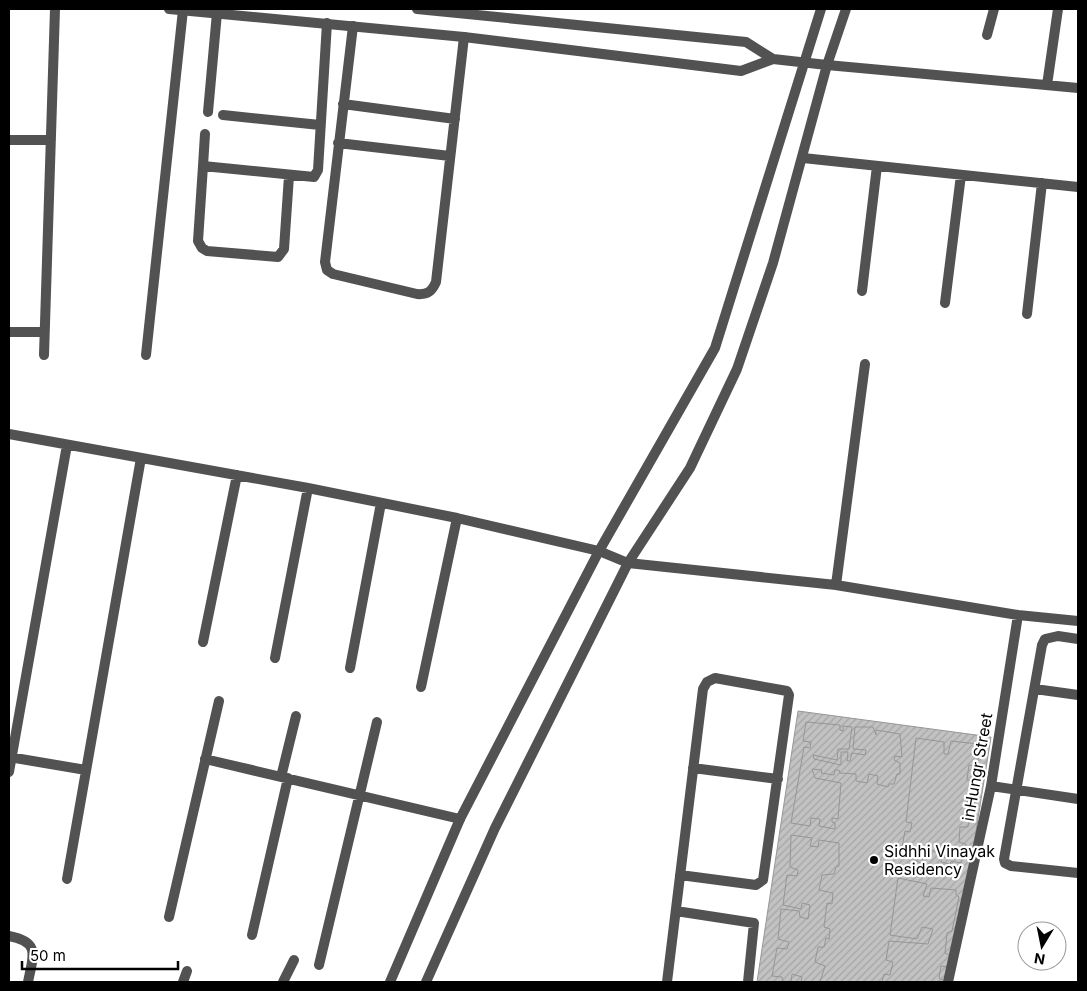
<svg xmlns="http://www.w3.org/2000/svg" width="1087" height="991" viewBox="0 0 1087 991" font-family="Inter,sans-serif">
  <defs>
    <pattern id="building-hatch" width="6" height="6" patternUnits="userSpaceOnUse" patternTransform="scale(1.25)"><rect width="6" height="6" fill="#c2c2c2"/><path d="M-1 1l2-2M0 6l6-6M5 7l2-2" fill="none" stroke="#a5a5a5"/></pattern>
  </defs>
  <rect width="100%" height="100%" fill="#fff"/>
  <path fill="url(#building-hatch)" stroke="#969696" d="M798 711 991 737 952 982H757Z
    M806 722 840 725V730L843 731V726L852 727 849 749H838L837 760 813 755 814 759 841 765V752H848L847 761H850L852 753 865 755 866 750 853 749 855 727H873L876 735V730L900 734 902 757 895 756 894 760 900 763V774H897L894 784H889L888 787 877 784 878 776 869 774 867 783 856 781V774L840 773 839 770H835L834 775 821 773 822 770 812 769 815 778 841 783 838 819 832 818V822L835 823V829L819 826 820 819 811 818 810 826 791 823 804 747 810 748 811 742 803 741Z
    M916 738 944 742V754H948L951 741 978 744V766L969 765 967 780 973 781 972 793H969L964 815 970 816 968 827H960L959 842 966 844 961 863 951 861 950 864 941 862 942 857 946 858 930 849 929 856 924 855 921 863 901 853 905 831 910 832 912 823 906 822Z
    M791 835 812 838 810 846 818 847 819 840 839 843V866L836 867 834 874 822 875 819 890 833 893 832 904 827 903 824 927 830 929 829 939 826 938 824 947H818L815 962 825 966 820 982H801L802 977 792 974 791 982 783 981 782 977 772 976 777 948 787 949 789 942 778 939 781 909 799 911 800 917 808 919 810 905 802 903 801 909 783 905 787 875 797 876 798 870 790 867Z
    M898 878 927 884 923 896 929 897 931 888 956 890V895L959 897 952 931 947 933 945 953 951 956 948 967 941 966 939 978 946 982H882L884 974 890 975 893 962 886 960 889 941 928 944 933 929 922 927 917 939 890 935Z"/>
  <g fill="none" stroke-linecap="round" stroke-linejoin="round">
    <path stroke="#525252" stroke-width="10" d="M353 26 325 262 327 270 333 274 417 294C428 295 432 291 436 282L464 37
      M987 35 994 9
      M827 65 1078 88
      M1047 85 1058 9
      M343 104 455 119
      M208 112 217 13
      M223 115 320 125
      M205 134 203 166 314 177 318 170 327 23
      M9 140H51
      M338 143 450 156
      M803 158 1078 187
      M203 166 198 241 202 248 207 251 278 257 284 249 289 176
      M862 291 877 166
      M945 303 961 175
      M1027 314 1042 183
      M9 332H44
      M44 355 55 9
      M146 355 183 10
      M9 434 308 488 457 518 599 551 628 563 836 585 1018 615 1078 621
      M836 585 865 364
      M1078 639 1058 636 1045 639 1042 645 1004 859 1005 863 1011 866 1078 873
      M203 642 237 475
      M275 658 308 488
      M350 668 381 503
      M421 687 457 518
      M1035 689 1078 695
      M9 757 86 770
      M205 759 460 819
      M693 768 778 779
      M9 772 67 445
      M281 777 296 716
      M991 786 1078 799
      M67 879 141 458
      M676 911 754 923 748 982
      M169 917 219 701
      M252 935 288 778
      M9 936C41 942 33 956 28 982
      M319 965 377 722
      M183 982 187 971
      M283 982 294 960
      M667 982 703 689 707 682 715 678 787 691 789 695 763 880 756 885 680 875
      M948 982 991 786 1018 615"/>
    <path stroke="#525252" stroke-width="10" d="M169 9 464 37 741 71 773 59
      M417 9 746 42 773 59 827 65
      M390 982 460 819 599 551 715 348 821 9
      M426 982 495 828 628 563 690 468 737 369 773 263 827 65 846 9"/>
  </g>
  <circle fill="#000" stroke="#fff" stroke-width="2" cx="874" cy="860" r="5"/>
  <g text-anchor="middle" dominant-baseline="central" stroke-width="4.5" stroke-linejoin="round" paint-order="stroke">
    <g font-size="16" fill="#000" stroke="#fff">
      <text transform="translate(977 767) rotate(-80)">inHungr Street</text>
    </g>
    <g font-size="16" fill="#000" stroke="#fff" text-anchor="start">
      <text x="884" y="851">Sidhhi Vinayak<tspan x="884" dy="18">Residency</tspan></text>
    </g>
  </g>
  <rect width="1087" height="991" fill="none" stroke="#000000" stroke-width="20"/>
  <g transform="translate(1042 946) rotate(190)"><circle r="24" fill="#ffffff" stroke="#999999"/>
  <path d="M0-4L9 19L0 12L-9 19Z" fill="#000000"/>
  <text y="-8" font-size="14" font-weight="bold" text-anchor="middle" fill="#000000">N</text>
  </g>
  <path d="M22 961v8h156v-8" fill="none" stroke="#000000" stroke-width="2.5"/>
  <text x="30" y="961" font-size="15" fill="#000000" stroke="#ffffff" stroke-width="4" paint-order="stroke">50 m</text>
</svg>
